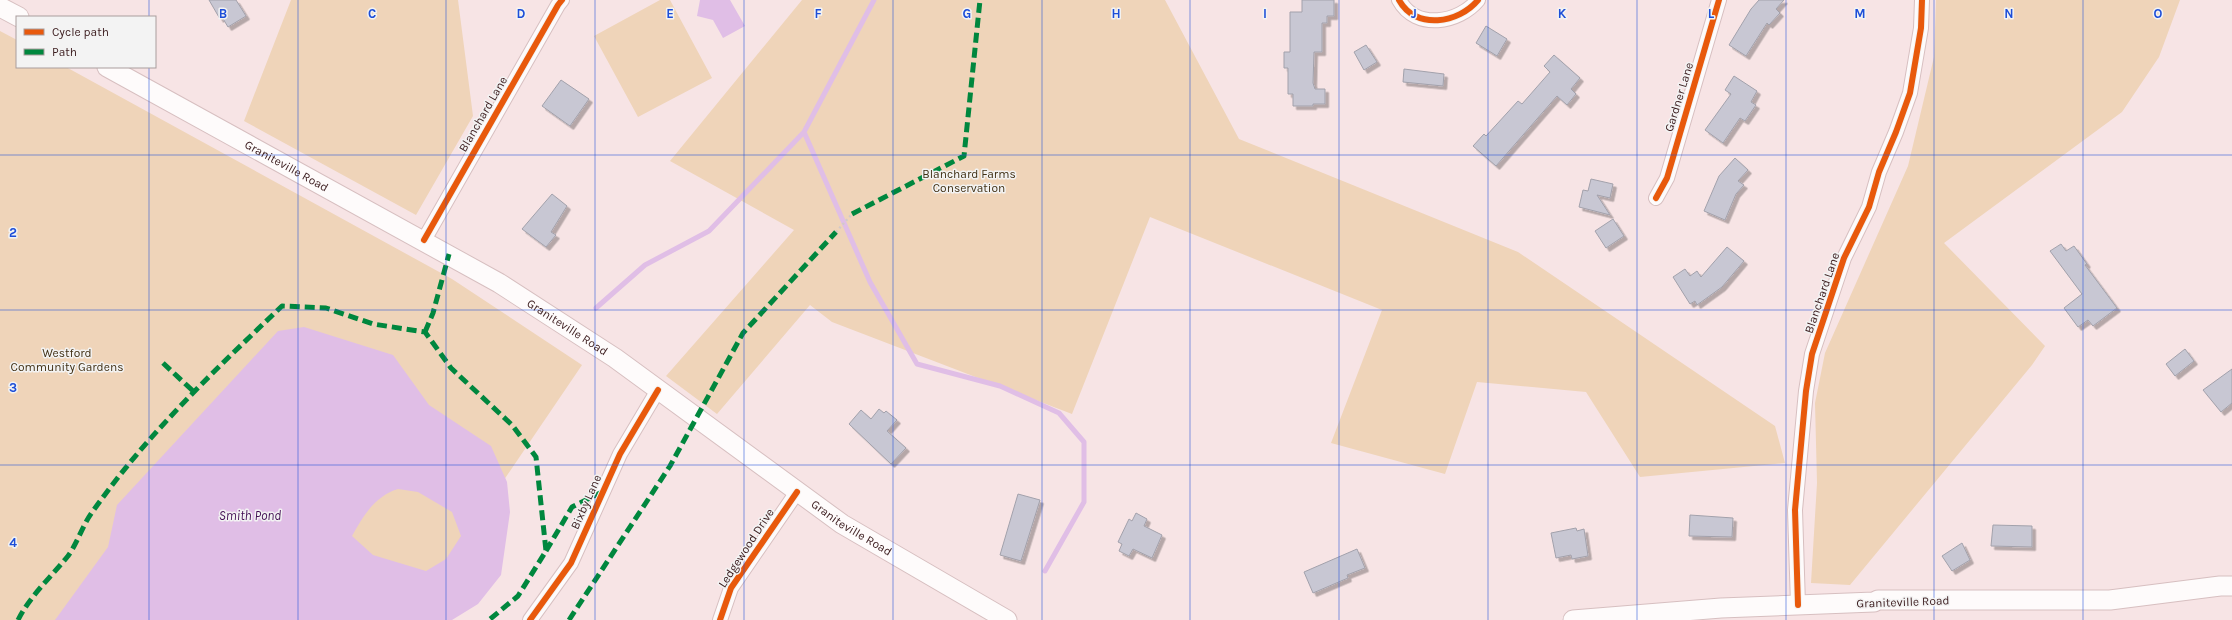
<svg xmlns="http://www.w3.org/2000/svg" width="2232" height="620" viewBox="0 0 2232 620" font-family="Karla,sans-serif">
  <defs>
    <filter id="shadow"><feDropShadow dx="3.5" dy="3.5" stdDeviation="0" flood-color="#0004"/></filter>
  </defs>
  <rect width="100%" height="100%" fill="#f7e4e5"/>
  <path fill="#efd4b9" d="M291 0H458L473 116 416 215 244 121Z
    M660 0H670L712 78 638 117 594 36Z
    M802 0H1165L1239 139 1518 252 1775 426 1785 463 1640 477 1586 392 1477 382 1445 474 1331 443 1382 310 1150 217 1072 414 832 322 810 305 717 414 666 376 794 230 670 161Z
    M1936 0H2180L2159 57 2122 112 1944 243 2045 346 2032 365 1850 585 1811 583 1817 483 1815 403 1825 353 1908 166 1934 57Z
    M0 31 17 40V67H66L452 279 582 365 425 596 389 620H0Z"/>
  <path fill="#e0bee6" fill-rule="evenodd" d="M700 0H730L745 26 723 38 713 20 697 16Z
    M304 327 393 355 429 405 491 446 507 482 510 512 501 575 478 604 452 620H55L108 547 117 505 278 331ZM398 489 418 492 452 512 461 536 446 559 426 571 373 555 352 536C363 516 375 496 398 489Z"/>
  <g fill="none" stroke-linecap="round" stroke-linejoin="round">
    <path stroke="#e0bee6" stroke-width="5" d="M804 132 870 282 917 364 1000 386 1059 413 1084 442V502L1045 571
      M596 308 645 265 709 231 804 132 874 0"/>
  </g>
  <path fill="#c8c7d3" stroke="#a2a1ab" filter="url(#shadow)" d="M209 0H236L246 16 228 27 222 17 220 19Z
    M1302 0H1334V16H1327V23H1322V52H1314L1313 83 1315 89H1325V104H1313V106H1293V94H1288V68H1284V52H1290V12H1302Z
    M1759 0H1784L1776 9 1780 13 1769 25 1767 23 1746 56 1729 45 1751 9Z
    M1486 26 1507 39 1497 56 1476 43Z
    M1366 45 1377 62 1364 70 1354 52Z
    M1554 55 1580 78 1571 89 1576 94 1567 105 1557 96 1496 166 1473 146 1484 134 1486 136 1518 101 1522 104 1550 72 1544 66Z
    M1404 69 1444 74 1443 86 1403 82Z
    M1734 76 1757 91 1751 102 1756 105 1745 121 1740 118 1723 143 1705 130 1731 94 1725 90Z
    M561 80 589 99 570 126 542 106Z
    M1735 158 1748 170 1738 181 1744 185 1736 194 1725 220 1704 211 1719 176Z
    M1591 179 1613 184 1610 198 1597 195 1610 215 1579 207 1583 190 1588 191Z
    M552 194 567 206 551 232 556 235 546 247 522 229Z
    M1613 219 1624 236 1606 248 1595 231Z
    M2061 244 2066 251 2074 246 2087 264 2085 265 2117 308 2093 326 2088 320 2078 327 2064 308 2082 294 2050 251Z
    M1727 247 1744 261 1722 287 1697 305 1695 301 1690 304 1673 277 1685 269 1690 276 1697 271 1701 277Z
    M2185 349 2194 361 2175 376 2166 364Z
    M2232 369V403L2221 412 2203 390Z
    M879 409 884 413 886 411 897 420 887 431 906 448 891 464 849 424 861 410 871 419Z
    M1018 494 1040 500 1021 561 1000 555Z
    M1136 513 1147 519 1144 526 1162 535 1152 558 1133 549 1129 556 1119 551 1122 544 1118 542 1129 519 1132 521Z
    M1690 515 1733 518 1732 537 1689 536Z
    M1993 525 2032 526V547L1991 546Z
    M1576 528 1577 531 1584 529 1588 556 1572 559 1571 555 1556 558 1551 533Z
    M1962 543 1970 560 1952 571 1942 556Z
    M1357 549 1365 568 1347 575 1348 578 1313 593 1304 572Z"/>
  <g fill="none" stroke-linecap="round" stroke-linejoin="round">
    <defs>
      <path id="street" d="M1399 0C1416 31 1459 23 1478 0
        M1656 198 1667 178 1719 0
        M424 240 558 5 562 0
        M1798 605 1795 510 1806 391 1812 354 1844 258 1869 207 1879 172 1896 132 1910 93 1921 28 1922 0
        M530 620 571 563 620 454 658 390
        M720 620 731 588 797 492"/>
      <g id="secondary">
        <path d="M0 7 19 17"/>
        <path id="s1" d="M107 67 499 283 615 358 842 524 1007 620"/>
        <path d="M1573 620 1721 608 1874 602 1878 600H2110L2220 586H2232"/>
      </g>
    </defs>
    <use href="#street" stroke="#d7bfc0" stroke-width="16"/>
    <use href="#secondary" stroke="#d7bfc0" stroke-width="21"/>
    <path stroke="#d2c9c9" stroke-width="2.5" stroke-dasharray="2 3" stroke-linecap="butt" d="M836 232 852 214"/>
    <use href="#street" stroke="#fefbfb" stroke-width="14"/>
    <use href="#secondary" stroke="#fefbfb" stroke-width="19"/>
    <path stroke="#00873e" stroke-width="5" stroke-dasharray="10 5" stroke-linecap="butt" d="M852 214 964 156 980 0
      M425 332 433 313 449 254
      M163 363 193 391
      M546 551 572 507 602 492
      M18 620C30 596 51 577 68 556 78 542 83 524 93 511 147 434 215 370 282 306L326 308 373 324 425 332 451 368 512 425 536 457 546 551 518 596 489 620
      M569 620 670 466 743 333 836 232"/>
    <defs>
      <path id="cycleway" d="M1399 0C1416 31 1459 23 1478 0
        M1656 198 1667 178 1719 0
        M424 240 558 5 562 0
        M1798 605 1795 510 1806 391 1812 354 1844 258 1869 207 1879 172 1896 132 1910 93 1921 28 1922 0
        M530 620 571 563 620 454 658 390
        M720 620 731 588 797 492"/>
    </defs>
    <use href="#cycleway" stroke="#f3f3f3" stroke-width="8"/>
    <use href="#cycleway" stroke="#e8590c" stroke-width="6"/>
  </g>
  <path fill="none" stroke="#1d4ed8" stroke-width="1" stroke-opacity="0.55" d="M149 0V17M298 0V620M446 0V620M595 0V620M744 0V620M893 0V620M1042 0V620M1190 0V620M1339 0V620M1488 0V620M1637 0V620M1786 0V620M1934 0V620M2083 0V620M149 67V620M0 155H2232M0 310H2232M0 465H2232"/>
  <g text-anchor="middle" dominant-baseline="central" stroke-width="3" stroke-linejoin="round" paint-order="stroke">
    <g font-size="12" fill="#3a1b1d" stroke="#f3f3f3">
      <text transform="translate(1679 97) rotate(-73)">Gardner Lane</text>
      <text transform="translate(483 114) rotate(-60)">Blanchard Lane</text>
      <text stroke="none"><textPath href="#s1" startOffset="205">Graniteville Road</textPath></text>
      <text transform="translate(1822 293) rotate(-71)">Blanchard Lane</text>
      <text stroke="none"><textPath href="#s1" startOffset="529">Graniteville Road</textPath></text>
      <text transform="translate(586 502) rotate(-66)">Bixby Lane</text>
      <text stroke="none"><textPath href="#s1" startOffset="877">Graniteville Road</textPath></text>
      <text transform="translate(746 548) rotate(-57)">Ledgewood Drive</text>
      <text transform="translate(1903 602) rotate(-2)">Graniteville Road</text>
    </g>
    <g font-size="12" fill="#413014" stroke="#f3f3f3">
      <text x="969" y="174">Blanchard Farms<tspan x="969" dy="14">Conservation</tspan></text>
      <text x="67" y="353">Westford<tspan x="67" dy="14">Community Gardens</tspan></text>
    </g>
    <g font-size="13" font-style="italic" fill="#430f54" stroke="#f3f3f3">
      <text x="250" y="515">Smith Pond</text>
    </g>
  </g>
  <g font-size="13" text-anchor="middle" font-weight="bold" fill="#1d4ed8" stroke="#f3f3f3" stroke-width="3" stroke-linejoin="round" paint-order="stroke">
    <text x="223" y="18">B</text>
    <text x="372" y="18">C</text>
    <text x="521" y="18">D</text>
    <text x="670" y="18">E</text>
    <text x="818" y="18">F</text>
    <text x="967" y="18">G</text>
    <text x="1116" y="18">H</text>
    <text x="1265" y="18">I</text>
    <text x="1414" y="18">J</text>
    <text x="1562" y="18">K</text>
    <text x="1711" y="18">L</text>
    <text x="1860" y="18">M</text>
    <text x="2009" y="18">N</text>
    <text x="2158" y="18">O</text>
    <text x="13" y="237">2</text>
    <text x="13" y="392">3</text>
    <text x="13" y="547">4</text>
  </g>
  <rect x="16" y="16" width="140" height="52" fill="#f3f3f3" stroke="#a99d9d"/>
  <rect x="24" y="29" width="20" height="6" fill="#e8590c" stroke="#a99d9d"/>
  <text x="52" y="36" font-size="12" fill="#3a1b1d">Cycle path</text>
  <rect x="24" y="49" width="20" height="6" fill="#00873e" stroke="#a99d9d"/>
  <text x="52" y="56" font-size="12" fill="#3a1b1d">Path</text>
</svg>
